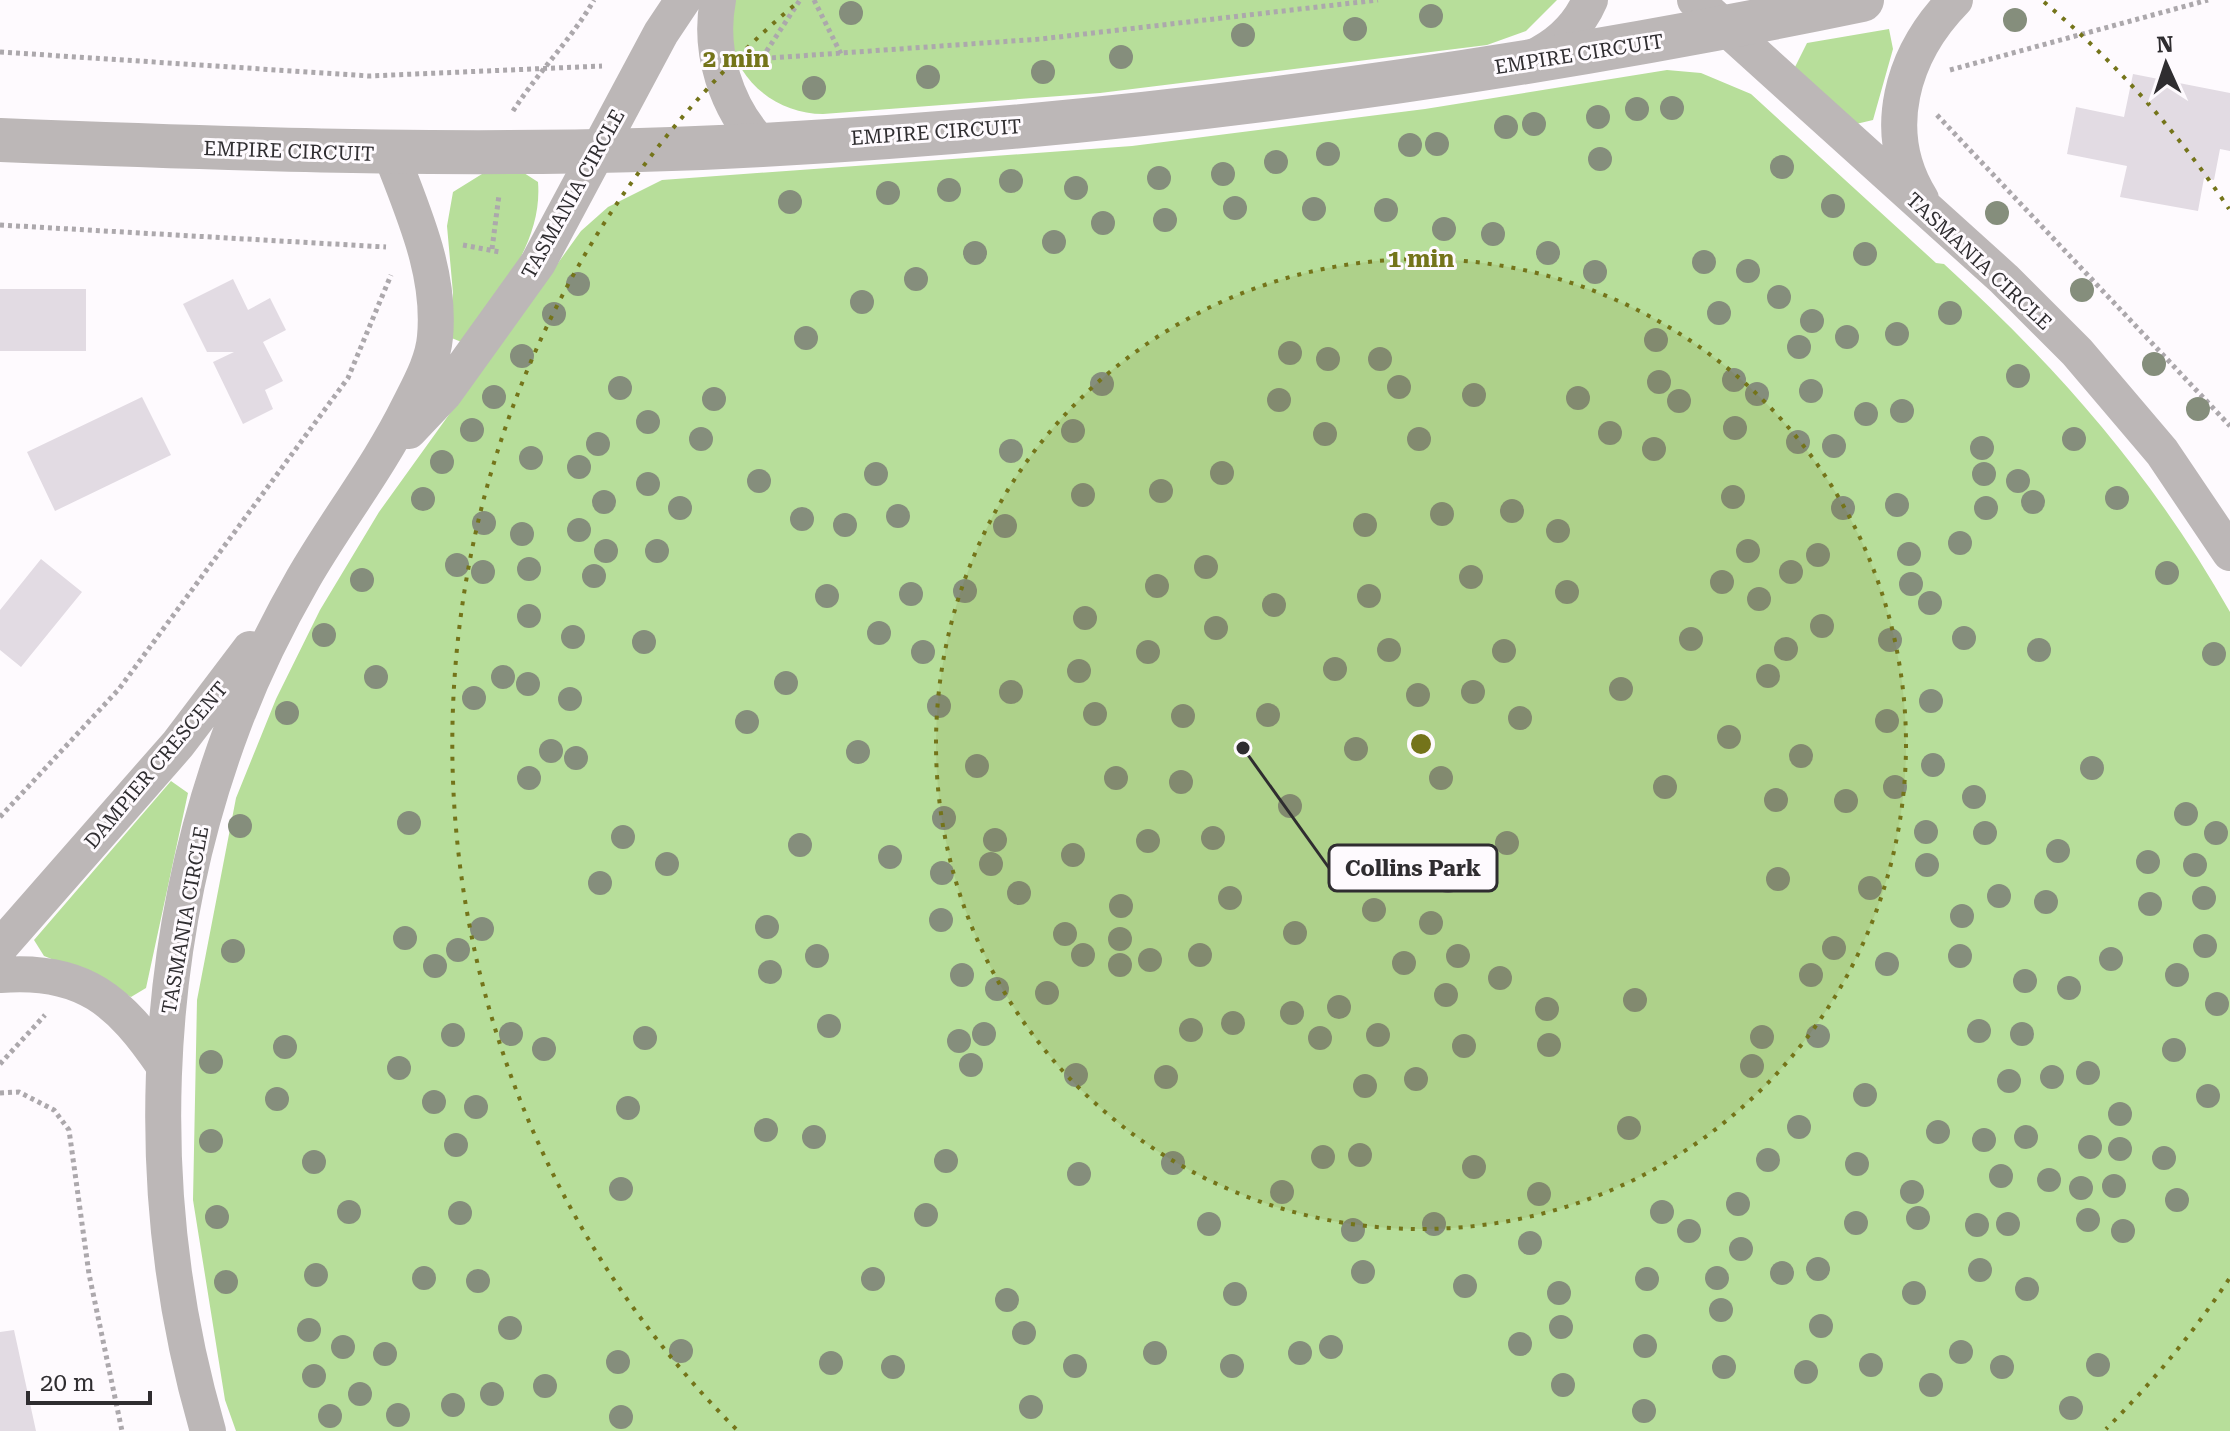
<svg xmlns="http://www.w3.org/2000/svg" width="2230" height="1431" viewBox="0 0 2230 1431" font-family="'Roboto Serif',serif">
  <rect width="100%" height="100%" fill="#fefafe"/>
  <path fill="#b7de9a" d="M732 0H1557L1526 31 1487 45 1100 93 823 114C779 114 737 83 730 37 729 26 731 12 732 0Z
    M1889 29 1893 49 1873 120 1856 124 1795 67 1807 43Z
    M1667 70 1701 73 1751 94 1936 263 1944 264C2059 369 2153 476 2230 612V1431H236L225 1400 193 1200 197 1000 236 798 276 699 320 610 379 512 581 231 608 207 662 180 1132 146 1425 109Z
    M524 173 538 182C543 244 497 294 464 343L449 337 453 293 447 226 453 192 482 174Z
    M171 781 188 793 146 988 131 997 92 975 44 956 34 940Z"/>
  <path fill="#e2dbe3" d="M2133 74 2230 93V151L2220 149 2214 180 2204 178 2198 211 2120 197 2127 166 2067 154 2076 107 2124 117Z
    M233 279 248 310 270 298 286 330 263 342 283 381 265 390 273 409 243 424 213 362 234 352H207L183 304Z
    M0 289H86V351H0Z
    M142 397 171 455 55 511 27 452Z
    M41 559 82 592 21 667 0 650V610Z
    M14 1330 36 1431H0V1332Z"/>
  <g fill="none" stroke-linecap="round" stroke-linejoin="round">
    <path stroke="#aca8ac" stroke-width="5" stroke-dasharray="4 4" stroke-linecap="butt" d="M814 0 842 56
      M0 52 369 76 602 66
      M762 58 800 0
      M756 59 1041 39 1378 0
      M1950 70 2208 0
      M513 111C538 72 571 40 594 0
      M1937 115 2230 426
      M0 225 386 247
      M463 245 500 252
      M492 249 499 195
      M0 817 119 689 348 378 391 275
      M0 1064 45 1015
      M0 1093 19 1092 54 1110 69 1130 89 1274 122 1431"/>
    <path stroke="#bcb7b7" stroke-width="36" d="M718 0C708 51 726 108 762 145
      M1695 0 2004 279 2077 352 2162 452 2230 553
      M1527 60C1555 48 1578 28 1590 0
      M1921 199C1879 132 1902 54 1955 0
      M409 431 444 394 538 263 661 33 683 0
      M0 947 178 744 250 649
      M0 975C83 968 120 1001 164 1066
      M208 1431C141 1202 149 949 233 726 252 675 276 626 303 579 337 520 379 467 409 406 420 384 433 361 435 337 441 272 413 213 391 154"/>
    <path stroke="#bcb7b7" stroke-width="44" d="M0 140C254 150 508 159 762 145 1132 125 1500 75 1862 0"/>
  </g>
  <g fill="#858e7c">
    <circle cx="851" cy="13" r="12"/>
    <circle cx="1431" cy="16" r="12"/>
    <circle cx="2015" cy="20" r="12"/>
    <circle cx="1355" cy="29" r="12"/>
    <circle cx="1243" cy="35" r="12"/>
    <circle cx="1121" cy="57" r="12"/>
    <circle cx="1043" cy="72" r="12"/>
    <circle cx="928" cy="77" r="12"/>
    <circle cx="814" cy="88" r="12"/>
    <circle cx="1672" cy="108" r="12"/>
    <circle cx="1637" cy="109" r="12"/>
    <circle cx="1598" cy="117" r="12"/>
    <circle cx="1534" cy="124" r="12"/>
    <circle cx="1506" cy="127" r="12"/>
    <circle cx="1437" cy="144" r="12"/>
    <circle cx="1410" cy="145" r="12"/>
    <circle cx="1328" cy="154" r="12"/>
    <circle cx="1600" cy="159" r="12"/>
    <circle cx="1276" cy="162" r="12"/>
    <circle cx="1782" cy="167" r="12"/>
    <circle cx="1223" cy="174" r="12"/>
    <circle cx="1159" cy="178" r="12"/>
    <circle cx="1011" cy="181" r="12"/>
    <circle cx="1076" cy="188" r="12"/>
    <circle cx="949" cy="190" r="12"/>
    <circle cx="888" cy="193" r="12"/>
    <circle cx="790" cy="202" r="12"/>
    <circle cx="1833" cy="206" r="12"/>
    <circle cx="1235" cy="208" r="12"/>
    <circle cx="1314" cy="209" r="12"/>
    <circle cx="1386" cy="210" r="12"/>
    <circle cx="1997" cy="213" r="12"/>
    <circle cx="1165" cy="220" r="12"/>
    <circle cx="1103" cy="223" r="12"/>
    <circle cx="1444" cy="229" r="12"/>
    <circle cx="1493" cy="234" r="12"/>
    <circle cx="1054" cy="242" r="12"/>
    <circle cx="975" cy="253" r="12"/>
    <circle cx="1548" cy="253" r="12"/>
    <circle cx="1865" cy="254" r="12"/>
    <circle cx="1704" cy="262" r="12"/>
    <circle cx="1748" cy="271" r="12"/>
    <circle cx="1595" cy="272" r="12"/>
    <circle cx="916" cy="279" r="12"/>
    <circle cx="578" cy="284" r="12"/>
    <circle cx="2082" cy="290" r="12"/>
    <circle cx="1779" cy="297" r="12"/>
    <circle cx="862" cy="302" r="12"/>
    <circle cx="1719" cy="313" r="12"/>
    <circle cx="1950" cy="313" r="12"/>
    <circle cx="554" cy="314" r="12"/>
    <circle cx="1812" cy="321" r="12"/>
    <circle cx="1897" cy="334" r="12"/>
    <circle cx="1847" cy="337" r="12"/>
    <circle cx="806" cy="338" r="12"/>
    <circle cx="1656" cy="340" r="12"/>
    <circle cx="1799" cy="347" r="12"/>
    <circle cx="1290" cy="353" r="12"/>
    <circle cx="522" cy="356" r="12"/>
    <circle cx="1328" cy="359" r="12"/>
    <circle cx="1380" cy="359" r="12"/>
    <circle cx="2154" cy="364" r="12"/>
    <circle cx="2018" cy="376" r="12"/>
    <circle cx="1734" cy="380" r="12"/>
    <circle cx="1659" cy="382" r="12"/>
    <circle cx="1102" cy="384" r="12"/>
    <circle cx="1399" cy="387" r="12"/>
    <circle cx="620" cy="388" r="12"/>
    <circle cx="1811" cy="391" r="12"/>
    <circle cx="1757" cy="394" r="12"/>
    <circle cx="1474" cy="395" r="12"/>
    <circle cx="494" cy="397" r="12"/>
    <circle cx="1578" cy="398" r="12"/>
    <circle cx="714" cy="399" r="12"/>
    <circle cx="1279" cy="400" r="12"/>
    <circle cx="1679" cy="401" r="12"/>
    <circle cx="2198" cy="409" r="12"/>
    <circle cx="1902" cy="411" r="12"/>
    <circle cx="1866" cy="414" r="12"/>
    <circle cx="648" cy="422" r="12"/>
    <circle cx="1735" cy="428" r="12"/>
    <circle cx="472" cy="430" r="12"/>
    <circle cx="1073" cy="431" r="12"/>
    <circle cx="1610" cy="433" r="12"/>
    <circle cx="1325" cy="434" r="12"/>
    <circle cx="701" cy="439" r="12"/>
    <circle cx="1419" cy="439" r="12"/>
    <circle cx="2074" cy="439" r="12"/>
    <circle cx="1798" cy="442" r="12"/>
    <circle cx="598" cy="444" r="12"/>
    <circle cx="1834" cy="446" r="12"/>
    <circle cx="1982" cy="448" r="12"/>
    <circle cx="1654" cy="449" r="12"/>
    <circle cx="1011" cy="451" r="12"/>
    <circle cx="531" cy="458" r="12"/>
    <circle cx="442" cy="462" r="12"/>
    <circle cx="579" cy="467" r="12"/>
    <circle cx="1222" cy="473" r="12"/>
    <circle cx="876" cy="474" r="12"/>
    <circle cx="1984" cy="474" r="12"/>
    <circle cx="759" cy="481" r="12"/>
    <circle cx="2018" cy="481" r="12"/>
    <circle cx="648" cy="484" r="12"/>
    <circle cx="1161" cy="491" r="12"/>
    <circle cx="1083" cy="495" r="12"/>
    <circle cx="1733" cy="497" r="12"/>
    <circle cx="2117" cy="498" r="12"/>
    <circle cx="423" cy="499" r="12"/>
    <circle cx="604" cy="502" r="12"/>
    <circle cx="2033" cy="502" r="12"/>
    <circle cx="1897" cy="505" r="12"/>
    <circle cx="680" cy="508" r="12"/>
    <circle cx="1843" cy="508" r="12"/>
    <circle cx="1986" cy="508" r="12"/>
    <circle cx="1512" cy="511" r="12"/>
    <circle cx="1442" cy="514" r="12"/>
    <circle cx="898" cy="516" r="12"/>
    <circle cx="802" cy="519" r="12"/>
    <circle cx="484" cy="523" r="12"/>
    <circle cx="845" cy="525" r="12"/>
    <circle cx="1365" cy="525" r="12"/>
    <circle cx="1005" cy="526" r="12"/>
    <circle cx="579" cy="530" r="12"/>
    <circle cx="1558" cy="531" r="12"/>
    <circle cx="522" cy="534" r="12"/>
    <circle cx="1960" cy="543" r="12"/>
    <circle cx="606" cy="551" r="12"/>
    <circle cx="657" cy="551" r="12"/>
    <circle cx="1748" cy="551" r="12"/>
    <circle cx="1909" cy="554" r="12"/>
    <circle cx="1818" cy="555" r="12"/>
    <circle cx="457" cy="565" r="12"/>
    <circle cx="1206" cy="567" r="12"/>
    <circle cx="529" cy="569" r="12"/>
    <circle cx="483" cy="572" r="12"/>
    <circle cx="1791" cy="572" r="12"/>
    <circle cx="2167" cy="573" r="12"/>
    <circle cx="594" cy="576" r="12"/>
    <circle cx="1471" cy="577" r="12"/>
    <circle cx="362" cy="580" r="12"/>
    <circle cx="1722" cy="582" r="12"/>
    <circle cx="1911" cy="584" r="12"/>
    <circle cx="1157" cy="586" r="12"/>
    <circle cx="965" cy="591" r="12"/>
    <circle cx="1567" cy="592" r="12"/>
    <circle cx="911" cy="594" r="12"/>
    <circle cx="827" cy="596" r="12"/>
    <circle cx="1369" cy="596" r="12"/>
    <circle cx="1759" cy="599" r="12"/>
    <circle cx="1930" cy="603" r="12"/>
    <circle cx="1274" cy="605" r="12"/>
    <circle cx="529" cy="616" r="12"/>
    <circle cx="1085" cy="618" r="12"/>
    <circle cx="1822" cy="626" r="12"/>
    <circle cx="1216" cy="628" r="12"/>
    <circle cx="879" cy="633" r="12"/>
    <circle cx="324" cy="635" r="12"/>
    <circle cx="573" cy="637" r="12"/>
    <circle cx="1964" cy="638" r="12"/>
    <circle cx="1691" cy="639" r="12"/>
    <circle cx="1890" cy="640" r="12"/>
    <circle cx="644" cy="642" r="12"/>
    <circle cx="1786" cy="649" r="12"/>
    <circle cx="1389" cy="650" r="12"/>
    <circle cx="2039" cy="650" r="12"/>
    <circle cx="1504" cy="651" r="12"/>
    <circle cx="923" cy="652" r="12"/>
    <circle cx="1148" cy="652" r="12"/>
    <circle cx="2214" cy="654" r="12"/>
    <circle cx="1335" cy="669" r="12"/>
    <circle cx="1079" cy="671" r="12"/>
    <circle cx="1768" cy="676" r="12"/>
    <circle cx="376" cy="677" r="12"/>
    <circle cx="503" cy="677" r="12"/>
    <circle cx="786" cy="683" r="12"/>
    <circle cx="528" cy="684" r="12"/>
    <circle cx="1621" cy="689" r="12"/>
    <circle cx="1011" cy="692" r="12"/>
    <circle cx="1473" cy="692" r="12"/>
    <circle cx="1418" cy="695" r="12"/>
    <circle cx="474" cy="698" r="12"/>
    <circle cx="570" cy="699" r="12"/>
    <circle cx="1931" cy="701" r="12"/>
    <circle cx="939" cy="706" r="12"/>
    <circle cx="287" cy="713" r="12"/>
    <circle cx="1095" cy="714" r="12"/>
    <circle cx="1268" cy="715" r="12"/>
    <circle cx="1183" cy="716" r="12"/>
    <circle cx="1520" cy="718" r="12"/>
    <circle cx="1887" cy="721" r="12"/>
    <circle cx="747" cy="722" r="12"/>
    <circle cx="1729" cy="737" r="12"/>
    <circle cx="1356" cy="749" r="12"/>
    <circle cx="551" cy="751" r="12"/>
    <circle cx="858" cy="752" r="12"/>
    <circle cx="1801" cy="756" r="12"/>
    <circle cx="576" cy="758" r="12"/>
    <circle cx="1933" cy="765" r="12"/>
    <circle cx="977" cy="766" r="12"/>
    <circle cx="2092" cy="768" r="12"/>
    <circle cx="529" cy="778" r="12"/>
    <circle cx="1116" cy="778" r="12"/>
    <circle cx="1441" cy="778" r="12"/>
    <circle cx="1181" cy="782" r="12"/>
    <circle cx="1665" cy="787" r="12"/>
    <circle cx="1895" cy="787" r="12"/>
    <circle cx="1974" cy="797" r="12"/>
    <circle cx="1776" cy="800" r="12"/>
    <circle cx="1846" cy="801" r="12"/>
    <circle cx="1290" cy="806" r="12"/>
    <circle cx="2186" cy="814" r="12"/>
    <circle cx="944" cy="818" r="12"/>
    <circle cx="409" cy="823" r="12"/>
    <circle cx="240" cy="826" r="12"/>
    <circle cx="1926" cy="832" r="12"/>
    <circle cx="1985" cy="833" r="12"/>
    <circle cx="2216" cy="833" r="12"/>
    <circle cx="623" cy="837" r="12"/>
    <circle cx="1213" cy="838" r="12"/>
    <circle cx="995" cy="840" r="12"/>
    <circle cx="1148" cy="841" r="12"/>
    <circle cx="1507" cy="843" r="12"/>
    <circle cx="800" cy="845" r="12"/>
    <circle cx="2058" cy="851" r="12"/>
    <circle cx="1073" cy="855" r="12"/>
    <circle cx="890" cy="857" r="12"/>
    <circle cx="2148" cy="862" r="12"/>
    <circle cx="667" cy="864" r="12"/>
    <circle cx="991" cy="864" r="12"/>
    <circle cx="1927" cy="865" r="12"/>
    <circle cx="2195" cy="865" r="12"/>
    <circle cx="942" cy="873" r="12"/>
    <circle cx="1778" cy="879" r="12"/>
    <circle cx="1448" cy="881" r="12"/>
    <circle cx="600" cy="883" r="12"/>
    <circle cx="1870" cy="888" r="12"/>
    <circle cx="1019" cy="893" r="12"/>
    <circle cx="1999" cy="896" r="12"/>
    <circle cx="1230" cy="898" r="12"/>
    <circle cx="2204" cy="898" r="12"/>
    <circle cx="2046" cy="902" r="12"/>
    <circle cx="2150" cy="904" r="12"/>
    <circle cx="1121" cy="906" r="12"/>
    <circle cx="1374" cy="910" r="12"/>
    <circle cx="1962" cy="916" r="12"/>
    <circle cx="941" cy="920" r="12"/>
    <circle cx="1431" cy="923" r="12"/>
    <circle cx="767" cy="927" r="12"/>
    <circle cx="482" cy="929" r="12"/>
    <circle cx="1295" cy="933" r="12"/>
    <circle cx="1065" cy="934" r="12"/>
    <circle cx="405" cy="938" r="12"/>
    <circle cx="1120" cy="939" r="12"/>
    <circle cx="2205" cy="946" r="12"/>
    <circle cx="1834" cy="948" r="12"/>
    <circle cx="458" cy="950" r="12"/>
    <circle cx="233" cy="951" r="12"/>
    <circle cx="1083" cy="955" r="12"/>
    <circle cx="1200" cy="955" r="12"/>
    <circle cx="817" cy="956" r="12"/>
    <circle cx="1458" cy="956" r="12"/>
    <circle cx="1960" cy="956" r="12"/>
    <circle cx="2111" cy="959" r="12"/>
    <circle cx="1150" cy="960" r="12"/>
    <circle cx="1404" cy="963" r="12"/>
    <circle cx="1887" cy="964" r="12"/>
    <circle cx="1120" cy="965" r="12"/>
    <circle cx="435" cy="966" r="12"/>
    <circle cx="770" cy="972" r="12"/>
    <circle cx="962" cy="975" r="12"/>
    <circle cx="1811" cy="975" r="12"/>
    <circle cx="2177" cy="975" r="12"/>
    <circle cx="1500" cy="978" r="12"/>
    <circle cx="2025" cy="981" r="12"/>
    <circle cx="2069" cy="988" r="12"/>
    <circle cx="997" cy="989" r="12"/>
    <circle cx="1047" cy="993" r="12"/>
    <circle cx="1446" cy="995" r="12"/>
    <circle cx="1635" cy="1000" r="12"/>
    <circle cx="2217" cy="1004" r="12"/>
    <circle cx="1339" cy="1007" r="12"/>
    <circle cx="1547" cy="1009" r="12"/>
    <circle cx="1292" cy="1013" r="12"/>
    <circle cx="1233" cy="1023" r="12"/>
    <circle cx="829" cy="1026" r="12"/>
    <circle cx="1191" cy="1030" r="12"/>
    <circle cx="1979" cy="1031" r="12"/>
    <circle cx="511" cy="1034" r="12"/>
    <circle cx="984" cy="1034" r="12"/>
    <circle cx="2022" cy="1034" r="12"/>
    <circle cx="453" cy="1035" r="12"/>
    <circle cx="1378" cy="1035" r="12"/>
    <circle cx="1818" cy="1036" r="12"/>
    <circle cx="1762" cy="1037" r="12"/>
    <circle cx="645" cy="1038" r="12"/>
    <circle cx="1320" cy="1038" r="12"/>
    <circle cx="959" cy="1041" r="12"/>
    <circle cx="1549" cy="1045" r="12"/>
    <circle cx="1464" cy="1046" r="12"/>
    <circle cx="285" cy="1047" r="12"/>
    <circle cx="544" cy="1049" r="12"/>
    <circle cx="2174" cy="1050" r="12"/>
    <circle cx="211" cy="1062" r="12"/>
    <circle cx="971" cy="1065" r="12"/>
    <circle cx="1752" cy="1066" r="12"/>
    <circle cx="399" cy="1068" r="12"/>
    <circle cx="2088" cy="1073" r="12"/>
    <circle cx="1076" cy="1075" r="12"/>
    <circle cx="1166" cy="1077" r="12"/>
    <circle cx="2052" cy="1077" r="12"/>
    <circle cx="1416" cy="1079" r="12"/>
    <circle cx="2009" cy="1081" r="12"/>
    <circle cx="1365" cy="1086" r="12"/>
    <circle cx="1865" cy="1095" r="12"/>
    <circle cx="2208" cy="1096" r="12"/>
    <circle cx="277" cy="1099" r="12"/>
    <circle cx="434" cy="1102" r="12"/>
    <circle cx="476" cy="1107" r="12"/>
    <circle cx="628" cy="1108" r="12"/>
    <circle cx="2120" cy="1114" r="12"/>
    <circle cx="1799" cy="1127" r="12"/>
    <circle cx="1629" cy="1128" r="12"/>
    <circle cx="766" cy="1130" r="12"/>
    <circle cx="1938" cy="1132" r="12"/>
    <circle cx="814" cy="1137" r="12"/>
    <circle cx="2026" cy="1137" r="12"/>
    <circle cx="1984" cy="1140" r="12"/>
    <circle cx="211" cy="1141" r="12"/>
    <circle cx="456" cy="1145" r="12"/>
    <circle cx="2090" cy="1147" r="12"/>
    <circle cx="2120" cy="1149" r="12"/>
    <circle cx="1360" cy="1155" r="12"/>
    <circle cx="1323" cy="1157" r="12"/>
    <circle cx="2164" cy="1158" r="12"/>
    <circle cx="1768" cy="1160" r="12"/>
    <circle cx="946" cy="1161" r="12"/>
    <circle cx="314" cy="1162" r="12"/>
    <circle cx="1173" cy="1163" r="12"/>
    <circle cx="1857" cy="1164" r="12"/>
    <circle cx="1474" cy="1167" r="12"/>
    <circle cx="1079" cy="1174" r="12"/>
    <circle cx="2001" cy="1176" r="12"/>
    <circle cx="2049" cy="1180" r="12"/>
    <circle cx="2114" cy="1186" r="12"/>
    <circle cx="2081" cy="1188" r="12"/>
    <circle cx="621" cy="1189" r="12"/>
    <circle cx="1282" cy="1192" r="12"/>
    <circle cx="1912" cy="1192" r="12"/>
    <circle cx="1539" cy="1194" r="12"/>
    <circle cx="2177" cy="1200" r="12"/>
    <circle cx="1738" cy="1204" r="12"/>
    <circle cx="349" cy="1212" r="12"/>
    <circle cx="1662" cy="1212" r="12"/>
    <circle cx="460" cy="1213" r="12"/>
    <circle cx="926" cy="1215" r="12"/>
    <circle cx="217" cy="1217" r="12"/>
    <circle cx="1918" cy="1218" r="12"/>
    <circle cx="2088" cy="1220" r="12"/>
    <circle cx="1856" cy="1223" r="12"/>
    <circle cx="1209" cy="1224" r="12"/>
    <circle cx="1434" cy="1224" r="12"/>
    <circle cx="2008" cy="1224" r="12"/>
    <circle cx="1977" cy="1225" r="12"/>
    <circle cx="1353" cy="1230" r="12"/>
    <circle cx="1689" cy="1231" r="12"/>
    <circle cx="2123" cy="1231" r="12"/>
    <circle cx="1530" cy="1243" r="12"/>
    <circle cx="1741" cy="1249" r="12"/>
    <circle cx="1818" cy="1269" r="12"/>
    <circle cx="1980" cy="1270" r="12"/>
    <circle cx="1363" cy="1272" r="12"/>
    <circle cx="1782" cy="1273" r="12"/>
    <circle cx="316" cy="1275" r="12"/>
    <circle cx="424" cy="1278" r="12"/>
    <circle cx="1717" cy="1278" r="12"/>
    <circle cx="873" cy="1279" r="12"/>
    <circle cx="1647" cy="1279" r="12"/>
    <circle cx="478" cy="1281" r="12"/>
    <circle cx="226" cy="1282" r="12"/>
    <circle cx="1465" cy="1286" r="12"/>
    <circle cx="2027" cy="1289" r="12"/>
    <circle cx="1559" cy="1293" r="12"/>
    <circle cx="1914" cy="1293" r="12"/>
    <circle cx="1235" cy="1294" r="12"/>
    <circle cx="1007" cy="1300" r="12"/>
    <circle cx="1721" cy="1310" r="12"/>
    <circle cx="1821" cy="1326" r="12"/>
    <circle cx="1561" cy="1327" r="12"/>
    <circle cx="510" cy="1328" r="12"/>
    <circle cx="309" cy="1330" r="12"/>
    <circle cx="1024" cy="1333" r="12"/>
    <circle cx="1520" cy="1344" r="12"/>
    <circle cx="1645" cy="1346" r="12"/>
    <circle cx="343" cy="1347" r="12"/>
    <circle cx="1331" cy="1347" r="12"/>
    <circle cx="681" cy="1351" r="12"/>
    <circle cx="1961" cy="1352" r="12"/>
    <circle cx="1155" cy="1353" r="12"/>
    <circle cx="1300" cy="1353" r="12"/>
    <circle cx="385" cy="1354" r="12"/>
    <circle cx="618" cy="1362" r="12"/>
    <circle cx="831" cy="1363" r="12"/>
    <circle cx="1871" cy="1365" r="12"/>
    <circle cx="2098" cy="1365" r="12"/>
    <circle cx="1075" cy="1366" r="12"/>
    <circle cx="1232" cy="1366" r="12"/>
    <circle cx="893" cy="1367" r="12"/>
    <circle cx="1724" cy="1367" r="12"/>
    <circle cx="2002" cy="1367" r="12"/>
    <circle cx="1806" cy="1372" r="12"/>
    <circle cx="314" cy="1376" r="12"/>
    <circle cx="1563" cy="1385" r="12"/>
    <circle cx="1931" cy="1385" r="12"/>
    <circle cx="545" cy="1386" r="12"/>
    <circle cx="360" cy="1394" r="12"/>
    <circle cx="492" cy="1394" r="12"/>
    <circle cx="453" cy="1405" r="12"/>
    <circle cx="1031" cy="1407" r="12"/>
    <circle cx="2071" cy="1408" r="12"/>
    <circle cx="1644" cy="1411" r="12"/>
    <circle cx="398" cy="1415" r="12"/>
    <circle cx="330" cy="1416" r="12"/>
    <circle cx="621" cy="1417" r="12"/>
  </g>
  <circle cx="1421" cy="744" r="485" fill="#74741a" fill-opacity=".12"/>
  <g fill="none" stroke="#74741a" stroke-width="4" stroke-dasharray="4 8">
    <circle cx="1421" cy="744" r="485"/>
    <path d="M2229 1279A969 969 0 0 1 2106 1429M736 1429A969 969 0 0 1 798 2M2044 2A969 969 0 0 1 2229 209"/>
  </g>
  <g text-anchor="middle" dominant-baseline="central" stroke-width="6" stroke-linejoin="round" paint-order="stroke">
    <g font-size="20" fill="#2f2d30" stroke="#fefafe">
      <text transform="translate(1579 54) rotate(-9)">EMPIRE CIRCUIT</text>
      <text transform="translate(936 132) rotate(-4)">EMPIRE CIRCUIT</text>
      <text transform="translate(289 151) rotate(2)">EMPIRE CIRCUIT</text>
      <text transform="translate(573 194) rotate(-61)">TASMANIA CIRCLE</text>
      <text transform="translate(1979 261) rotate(43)">TASMANIA CIRCLE</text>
      <text transform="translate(156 765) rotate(-50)">DAMPIER CRESCENT</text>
      <text transform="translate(185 920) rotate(-80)">TASMANIA CIRCLE</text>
    </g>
  </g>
  <circle cx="1421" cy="744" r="12" fill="#74741a" stroke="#fefafe" stroke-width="4"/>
  <g font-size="24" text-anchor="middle" font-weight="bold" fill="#74741a" stroke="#fefafe" stroke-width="6" stroke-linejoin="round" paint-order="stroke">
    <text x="736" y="67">2 min</text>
    <text x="1421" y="267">1 min</text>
  </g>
  <path fill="none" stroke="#2f2d30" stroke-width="3" d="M1243 748L1329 868"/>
  <circle fill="#2f2d30" stroke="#fefafe" stroke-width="3" cx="1243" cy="748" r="8"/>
  <rect fill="#fefafe" stroke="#2f2d30" stroke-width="3" x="1329" y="845" width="168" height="46" rx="8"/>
  <g font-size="22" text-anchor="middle" font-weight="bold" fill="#2f2d30">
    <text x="1413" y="876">Collins Park</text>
  </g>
  <g transform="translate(2166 64) rotate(357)" stroke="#fefafe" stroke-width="6" paint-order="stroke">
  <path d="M0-6L14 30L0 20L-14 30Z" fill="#2f2d30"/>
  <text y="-12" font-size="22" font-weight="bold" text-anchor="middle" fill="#2f2d30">N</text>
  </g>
  <path d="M28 1391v12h122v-12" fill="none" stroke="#2f2d30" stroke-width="4"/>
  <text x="40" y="1391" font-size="24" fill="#2f2d30" stroke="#fefafe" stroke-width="6" paint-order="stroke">20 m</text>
</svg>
